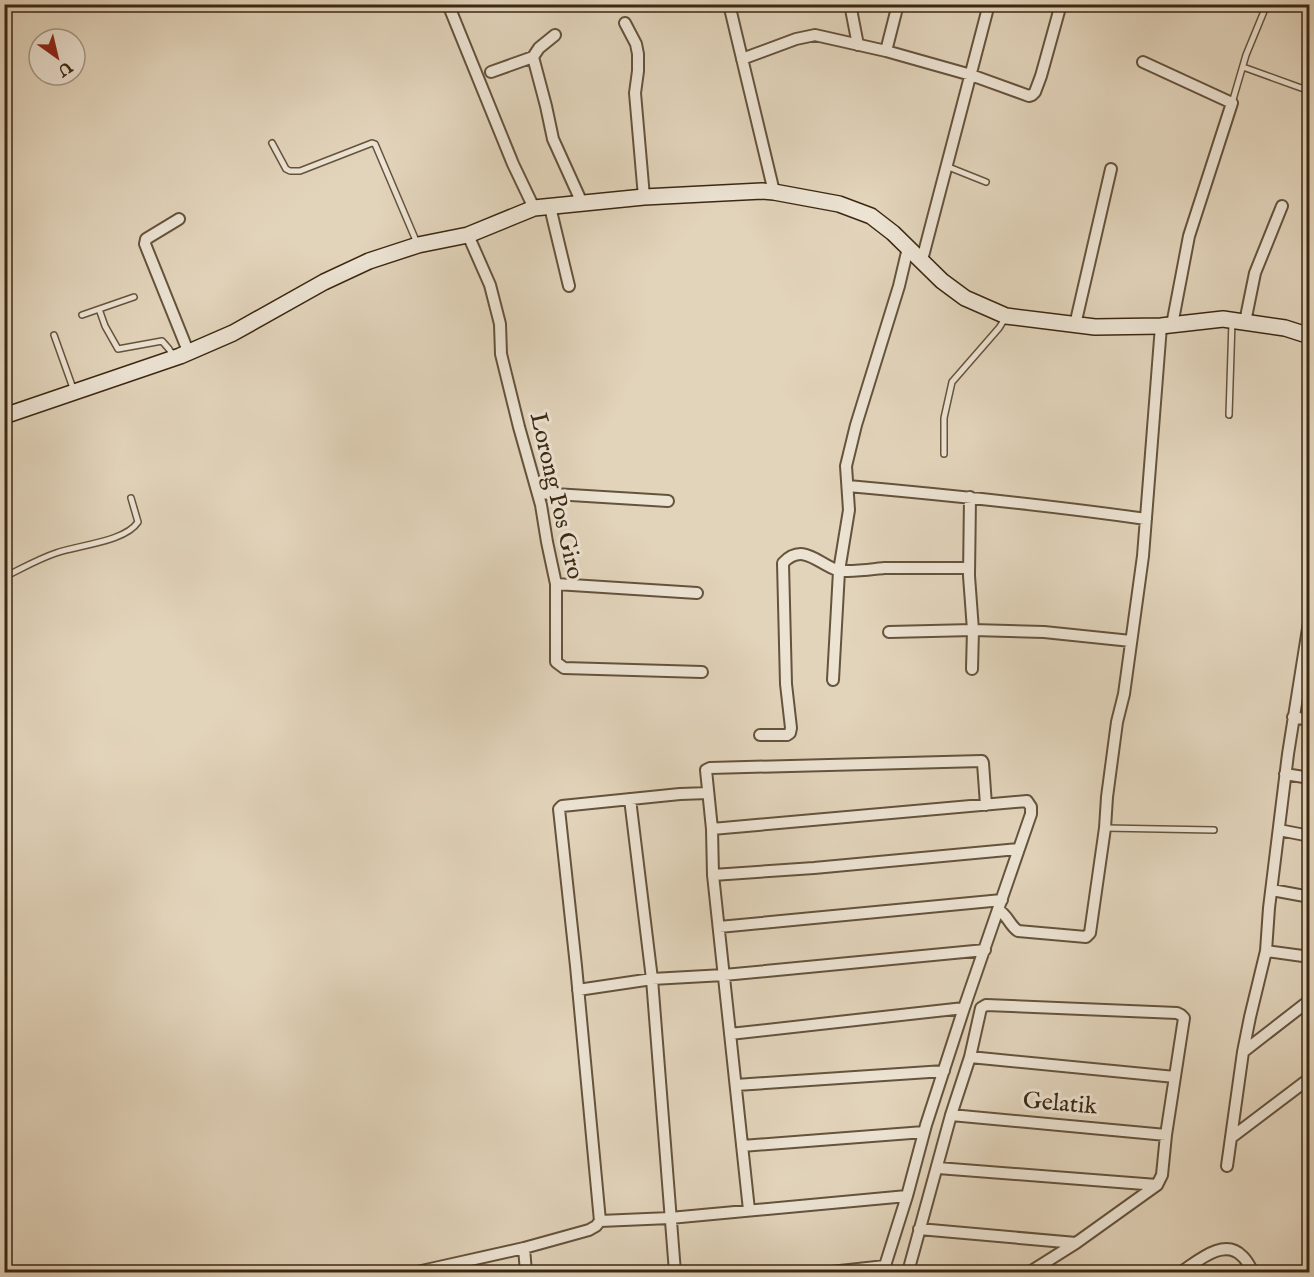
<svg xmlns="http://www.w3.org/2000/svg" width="1314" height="1277" viewBox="0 0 1314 1277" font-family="'IM FELL English',serif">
  <rect width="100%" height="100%" fill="#e2d4bb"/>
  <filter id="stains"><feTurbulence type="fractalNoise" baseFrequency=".00333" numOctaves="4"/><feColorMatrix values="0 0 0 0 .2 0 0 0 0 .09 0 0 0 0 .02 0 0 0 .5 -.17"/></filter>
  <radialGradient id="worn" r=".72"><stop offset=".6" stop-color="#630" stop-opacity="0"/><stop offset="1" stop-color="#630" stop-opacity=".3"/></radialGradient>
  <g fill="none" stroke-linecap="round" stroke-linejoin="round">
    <defs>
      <path id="lane" d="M1243 67 1304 89
        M1232 103 1246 55 1267 4
        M272 143 286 169 290 171H300L372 143 375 144 417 243
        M946 166 986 182
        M99 309 105 326 118 349 162 341 169 349 174 357
        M82 315 134 297
        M54 335 74 391
        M1229 415 1232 321
        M944 454V418L952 382 999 328 1006 317
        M4 577C21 569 38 559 56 553 78 545 125 542 138 522L131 498
        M1105 828 1214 830"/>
      <path id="street" d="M448 4 513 164 534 208
        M729 4 774 192
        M850 4 858 45
        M625 23 636 44 638 54V71L635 93 644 197
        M555 35 539 48 533 57 546 106 553 139 582 203
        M886 51 898 4
        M742 59 796 39 815 35 886 51 971 75 1029 96 1032 95 1035 92 1041 76 1061 4
        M1143 62 1232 103 1189 236 1172 325
        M491 72 533 57
        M550 207 569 286
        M179 219 146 239 145 244 188 351
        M468 235 490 285 500 324 501 354 519 427 541 505 547 542 556 584V662L564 668 702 672
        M922 260 989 4
        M1245 322 1255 273 1282 206
        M1075 325 1111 169
        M848 486C948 495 1047 505 1146 519
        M538 493 668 501
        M970 497 969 576 973 630 972 669
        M556 584 697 593
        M889 632 973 630 1044 632 1131 641
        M833 680 839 571 849 510 846 466 856 425 899 286 908 248
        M1293 717 1310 720
        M760 735H787L790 733 791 728 786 684 783 563C803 542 818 564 837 570 847 573 873 569 884 568 912 568 941 568 969 568
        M1285 774 1310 778
        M630 799 652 979 675 1272
        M712 829 1027 801 1031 807V814L964 1008 926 1125 907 1196 883 1272
        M1279 830 1310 836
        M713 875 814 868 1019 849
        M1272 890 1310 897
        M998 910C1008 915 1009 925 1018 931L1086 937 1090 933 1105 828 1107 797 1117 722 1124 694 1143 556 1161 326
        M719 927 1002 900
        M1266 951 1310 957
        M578 990 652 979 724 975 985 950
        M730 1034 964 1008
        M1243 1052 1310 1000
        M970 1057 1175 1077
        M736 1085 944 1071
        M951 1115 1166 1135
        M1232 1137 1310 1078
        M742 1146 924 1132
        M1227 1166 1243 1052 1250 1017 1266 951 1269 908 1288 754 1310 616
        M938 1168 1157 1185
        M749 1210 713 875 712 829 706 770 710 768 982 761 983 763 986 805
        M600 1221 670 1218 907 1196
        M919 1229 1076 1243
        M524 1248 526 1272
        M417 1272 524 1248 589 1230 596 1226 600 1221 576 966 559 809 562 806 680 794 708 793
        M831 1272 885 1266
        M908 1272 951 1115 970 1057 981 1008 986 1005 1177 1013 1181 1015 1184 1018 1166 1135 1162 1175 1157 1185 1076 1243 1030 1272
        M1181 1272C1197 1262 1224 1237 1242 1256 1247 1260 1250 1267 1253 1272"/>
      <path id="secondary" d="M4 416 180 356 233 333 324 282 369 261 418 245 468 235 534 208 644 197 762 191 774 192 839 204 871 216 893 233 942 281 965 298 1006 316 1095 327 1161 326 1223 319 1285 328 1310 336"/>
    </defs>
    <use href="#lane" stroke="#65533c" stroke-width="8"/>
    <use href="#street" stroke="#65533c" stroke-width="14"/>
    <use href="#secondary" stroke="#3b2812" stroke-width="18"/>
    <use href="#lane" stroke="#ece3d3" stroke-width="5"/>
    <use href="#street" stroke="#ece3d3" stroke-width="10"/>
    <use href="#secondary" stroke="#ece3d3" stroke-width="15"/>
  </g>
  <g text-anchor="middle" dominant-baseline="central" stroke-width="6" stroke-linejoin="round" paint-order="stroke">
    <g font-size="24" fill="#3b2812" stroke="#ece3d3">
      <text transform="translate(556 496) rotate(77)">Lorong Pos Giro</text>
      <text transform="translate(1060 1104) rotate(5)">Gelatik</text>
    </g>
  </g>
  <rect width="1314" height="1277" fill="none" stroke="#e2d4bb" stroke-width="24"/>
  <rect x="6" y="6" width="1302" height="1265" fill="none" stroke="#3b2812" stroke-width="3"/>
  <rect x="12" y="12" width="1290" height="1253" fill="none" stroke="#3b2812" stroke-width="1.5"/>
  <g transform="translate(57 57) rotate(146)"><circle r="28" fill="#ece3d3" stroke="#a59886" stroke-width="1.5"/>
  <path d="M0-4.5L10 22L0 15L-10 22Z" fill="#8f2418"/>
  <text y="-9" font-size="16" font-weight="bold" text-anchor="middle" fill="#3b2812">U</text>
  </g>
  <rect width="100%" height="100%" filter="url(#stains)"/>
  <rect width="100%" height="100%" fill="url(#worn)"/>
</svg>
